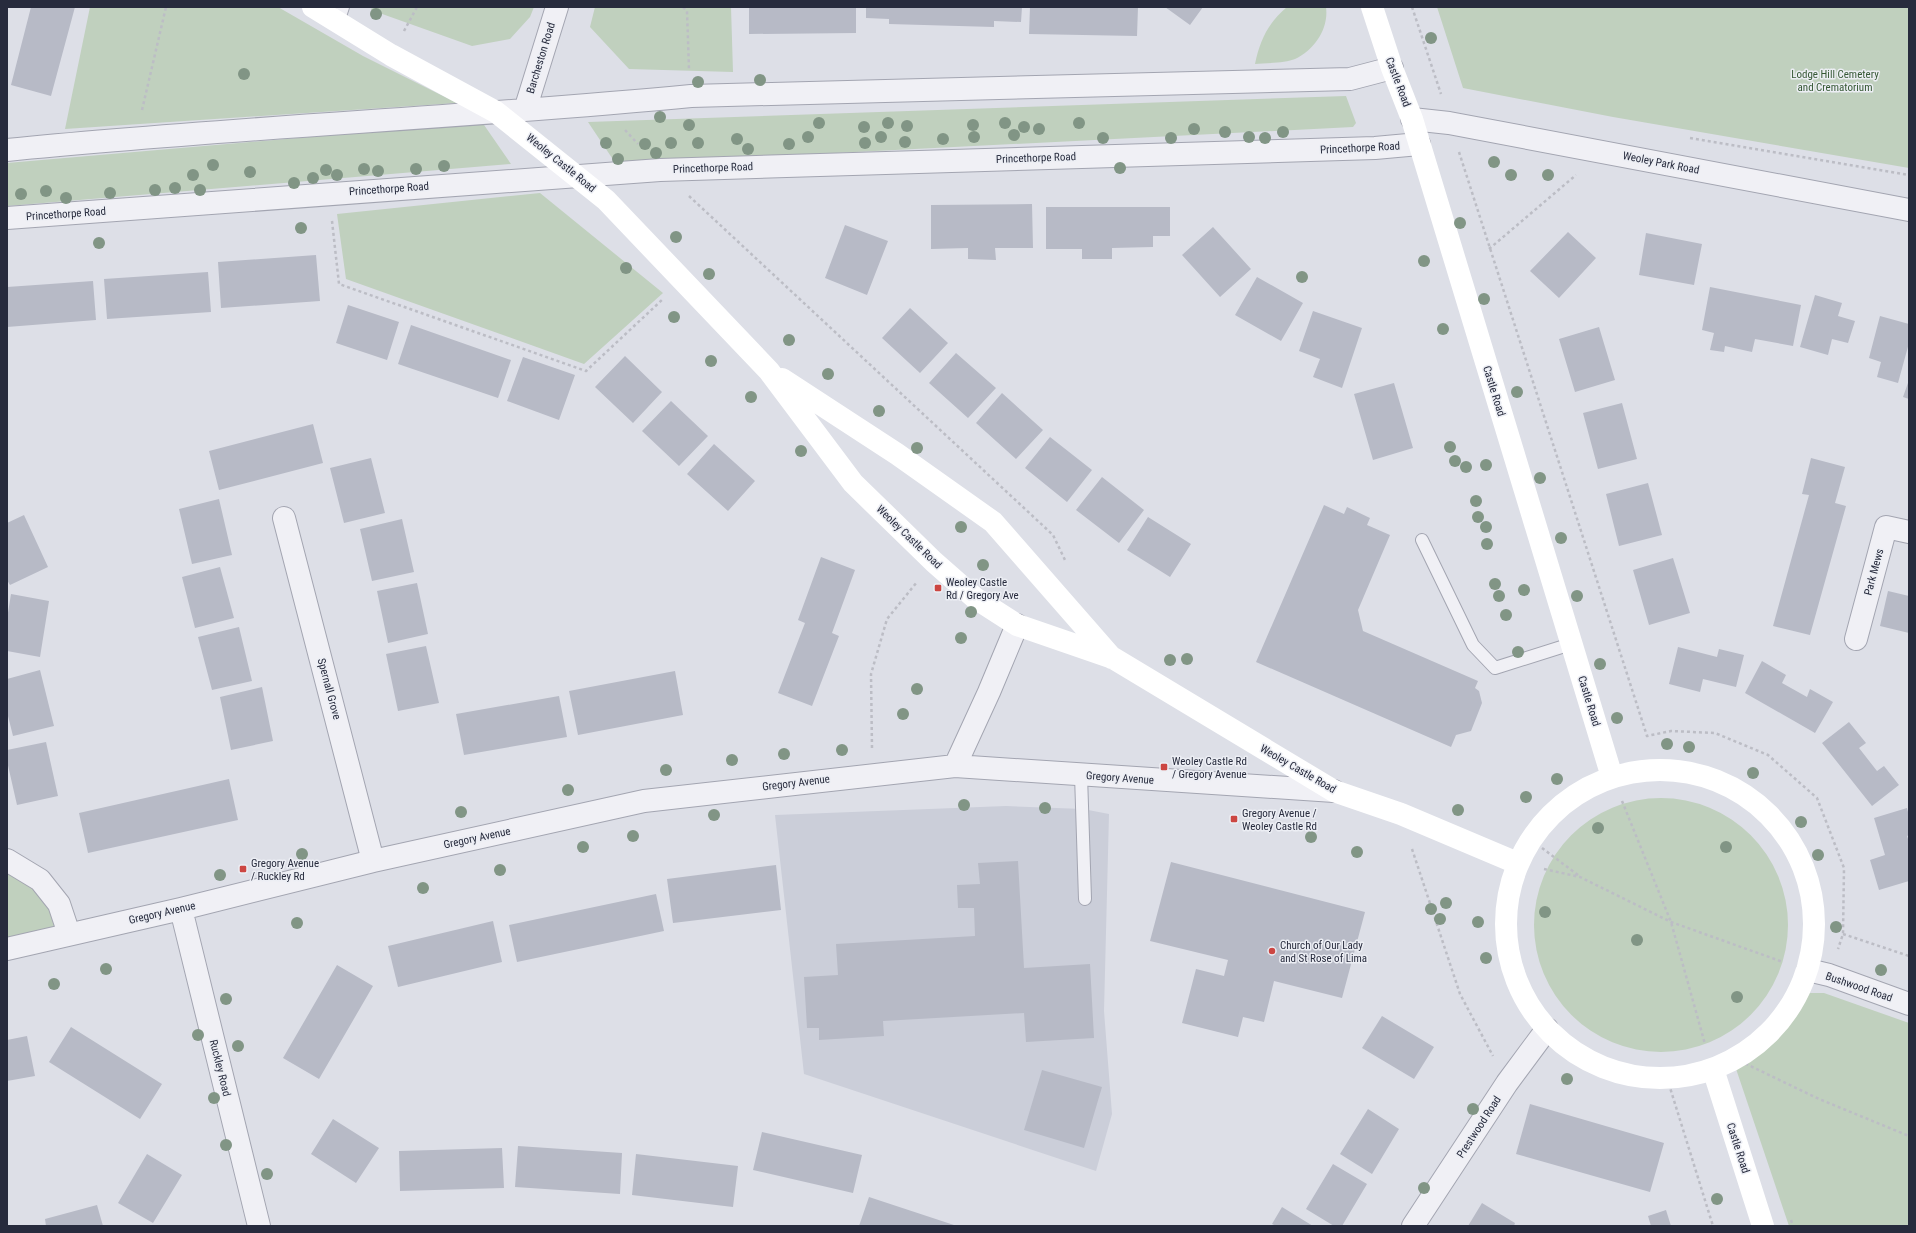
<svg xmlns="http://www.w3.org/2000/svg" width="1916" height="1233" viewBox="0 0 1916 1233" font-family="'Roboto Condensed',sans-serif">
  <rect width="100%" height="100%" fill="#dddfe7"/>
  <path fill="#cbced9" d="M1006 806 1083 809 1109 814 1104 1011 1112 1114 1096 1171 804 1074 775 815Z"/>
  <path fill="#c0d0be" d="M90 7H278L363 56 457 103 65 129Z
    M372 7H534L530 17 510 39 472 46 371 10Z
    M595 7H731L733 72 629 69 590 27Z
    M1287 7H1326C1329 29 1314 50 1295 59 1286 63 1266 63 1255 64 1260 40 1268 23 1287 7Z
    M1437 7H1909V168L1613 117 1463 88Z
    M1346 96 1356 123 1353 127 616 164 588 122Z
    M482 122 511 164 7 206V163Z
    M540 193 663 293 584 364 346 279 337 214Z
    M1534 925a127 127 0 1 1 254 0a127 127 0 1 1-254 0Z
    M7 868 35 883 51 905 58 927 7 941Z
    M1805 993H1824L1909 1023V1226H1789L1731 1054 1752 1042Z"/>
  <path fill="#b7bac6" d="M31 7H75L51 96 11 85Z
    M749 7H856V33L749 34Z
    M866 7H1022L1021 22 994 21V27L889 24V19L866 18Z
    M1030 7H1138L1137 36 1029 34Z
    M1165 7H1203L1190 25Z
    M1032 204 1033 248H995L996 260 968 259V248L931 249V205Z
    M1046 207H1170V236H1153V247L1112 248V259H1082V249H1046Z
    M845 225 888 241 867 295 825 278Z
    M1213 227 1251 269 1220 297 1182 255Z
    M1568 232 1596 258 1559 298 1530 271Z
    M1646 233 1702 244 1694 285 1639 275Z
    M316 255 320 301 221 308 218 262Z
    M208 272 211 312 107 319 104 279Z
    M1257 277 1303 303 1281 341 1235 315Z
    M93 281 96 320 7 327V287Z
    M1710 287 1801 305 1793 346 1755 339 1752 352 1725 346 1724 352 1710 350 1714 333 1702 330Z
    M1815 295 1842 303 1838 316 1855 321 1848 343 1832 339 1828 355 1800 347Z
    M348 305 399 322 387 360 336 343Z
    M910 308 948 343 920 373 882 338Z
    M1313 311 1362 328 1342 388 1313 377 1320 359 1299 351Z
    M1880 316 1909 324V343L1898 383 1877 377 1881 362 1869 358Z
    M411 325 511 360 498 398 398 364Z
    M1599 327 1615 380 1575 392 1559 339Z
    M956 353 996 388 968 418 929 383Z
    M625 356 662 392 633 423 595 387Z
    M523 357 575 375 559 420 507 401Z
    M1909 380V399L1903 397Z
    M1394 383 1413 448 1373 460 1354 394Z
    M1002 393 1043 430 1016 459 976 423Z
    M671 401 708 436 679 466 642 431Z
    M1622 403 1637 459 1598 469 1583 413Z
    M313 424 323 463 219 490 209 451Z
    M1050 437 1092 470 1067 502 1025 468Z
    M714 444 755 481 728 511 687 474Z
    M371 458 385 513 344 523 330 468Z
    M1811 458 1845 467 1835 503 1846 506 1810 635 1773 626 1809 495 1802 494Z
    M1102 477 1144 510 1119 543 1076 510Z
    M1648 483 1662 535 1619 546 1606 494Z
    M219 499 232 555 192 564 179 509Z
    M1324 505 1344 514 1347 507 1370 518 1367 525 1390 535 1358 610 1363 631 1478 681 1475 688 1479 691 1482 703 1471 731 1456 735 1451 747 1256 662Z
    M24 515 48 567 10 585 7 580V523Z
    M1148 517 1191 544 1170 577 1127 550Z
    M402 519 414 572 372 581 360 529Z
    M821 557 855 570 832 633 839 636 812 706 778 693 805 623 798 620Z
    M1673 558 1690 613 1649 625 1633 570Z
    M220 567 234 618 195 628 182 577Z
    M417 583 428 634 388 643 377 591Z
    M1888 591 1909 596V633L1880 626Z
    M11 594 49 601 40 657 7 651V619Z
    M239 627 252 681 212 690 198 637Z
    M426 646 439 703 398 711 386 654Z
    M1678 647 1717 657 1719 649 1744 655 1736 687 1703 679 1700 692 1669 684Z
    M1762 661 1786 675 1782 683 1807 697 1810 689 1833 702 1815 733 1745 693Z
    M40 670 54 726 13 736 7 712V679Z
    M675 671 683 715 578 735 569 691Z
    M262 687 273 741 231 750 220 697Z
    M559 696 567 737 464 755 456 714Z
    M1849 722 1866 743 1859 748 1877 771 1884 766 1899 785 1872 806 1822 743Z
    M46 742 58 796 17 805 7 761V750Z
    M229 779 238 820 88 853 79 813Z
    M1907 808 1909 816V835L1907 836 1909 842V881L1879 890 1870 860 1885 855 1874 818Z
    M1018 861 1024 968 1090 964 1094 1038 1026 1042 1024 1013 883 1021 884 1036 819 1040V1028H807L804 977 838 975 836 944 975 936 974 908H958L957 885 980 884 978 863Z
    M1171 862 1365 912 1342 998 1274 981 1264 1022 1243 1017 1238 1037 1182 1023 1196 969 1224 976 1228 960 1150 941Z
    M776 865 781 910 673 923 667 879Z
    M656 894 664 931 517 962 509 925Z
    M493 921 502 962 398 987 388 946Z
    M337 965 373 986 319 1079 283 1058Z
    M1382 1016 1434 1047 1414 1079 1362 1048Z
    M71 1027 162 1084 140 1119 49 1062Z
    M27 1036 35 1076 7 1081V1040Z
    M1042 1070 1102 1087 1084 1148 1024 1130Z
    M1530 1104 1664 1143 1650 1192 1516 1154Z
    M1368 1109 1399 1129 1372 1174 1340 1154Z
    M333 1119 379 1148 356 1183 311 1154Z
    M762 1132 862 1155 853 1193 753 1170Z
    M518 1146 622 1153 620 1194 515 1187Z
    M502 1148 504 1188 400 1191 399 1151Z
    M147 1154 182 1175 153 1223 118 1203Z
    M636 1154 738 1166 733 1207 632 1195Z
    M1333 1164 1367 1184 1342 1226H1334L1306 1209Z
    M869 1197 957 1226H859Z
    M1482 1203 1515 1223 1514 1226H1468Z
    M97 1205 103 1226H46L45 1219Z
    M1282 1207 1313 1226H1276L1272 1224Z
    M1666 1210 1671 1226H1651L1648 1216Z"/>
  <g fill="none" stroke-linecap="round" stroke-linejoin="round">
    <defs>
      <path id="lane" d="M338 22 343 7
        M1422 540 1473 645 1495 668 1571 644
        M1081 775 1085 899"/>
      <path id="street" d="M525 110 557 7
        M1412 119 1449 123 1909 210
        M7 150C235 127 463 118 691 96L1350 79 1392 68
        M7 218 660 170 1375 148 1419 144
        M284 518 373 861
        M1856 639 1886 527 1909 532
        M955 766 989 692 1017 625
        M7 860 40 880 59 904 69 934
        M181 909 259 1226
        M7 949 181 909 373 861 644 801 955 766 1334 791
        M1808 970 1829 975 1909 1004
        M1413 1226 1507 1083 1547 1029"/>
    </defs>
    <use href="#lane" stroke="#a3a5b1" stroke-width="14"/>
    <use href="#street" stroke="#a3a5b1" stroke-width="24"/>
    <path stroke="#bcbdc5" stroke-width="2.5" stroke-dasharray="3 3" stroke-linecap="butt" d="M683 7 687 11 689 69
      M1412 7 1441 94
      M404 31 417 7
      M142 110 166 7
      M625 130 638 144
      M1690 138 1909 175
      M1459 152 1647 736 1671 731 1715 733 1768 755 1817 798 1844 868 1843 934 1838 949
      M689 196 1053 535 1065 560
      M332 221 339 284 586 371 663 299
      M1489 249 1576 175
      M872 748 871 674 887 619 917 582
      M1622 801 1671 922 1705 1044
      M1542 848 1578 875
      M1412 849 1460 994 1493 1056
      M1544 869 1580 877 1671 922 1783 962
      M1843 934 1909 956
      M1740 1061 1819 1099 1909 1136
      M1667 1078 1713 1226
      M1791 1220 1793 1226"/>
    <use href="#lane" stroke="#f0f0f5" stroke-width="12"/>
    <use href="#street" stroke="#f0f0f5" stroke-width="22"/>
    <path stroke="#fff" stroke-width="22" d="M313 7 391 55 496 112 606 200 769 371 853 483 934 562 975 598 1017 625 1113 658 1334 791 1401 814 1517 863
      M1372 7 1392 68 1412 119 1612 777
      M782 379 897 454 993 522 1112 658
      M1506 924a154 154 0 1 1 308 0a154 154 0 1 1-308 0Z
      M1713 1069 1763 1226"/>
  </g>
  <g fill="#819585">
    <circle cx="376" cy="14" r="6"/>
    <circle cx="1431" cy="38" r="6"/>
    <circle cx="244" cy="74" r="6"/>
    <circle cx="760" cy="80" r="6"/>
    <circle cx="698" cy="82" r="6"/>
    <circle cx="660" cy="117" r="6"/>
    <circle cx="819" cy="123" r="6"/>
    <circle cx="888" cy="123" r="6"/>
    <circle cx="1005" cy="123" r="6"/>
    <circle cx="1079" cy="123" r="6"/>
    <circle cx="689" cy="125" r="6"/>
    <circle cx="973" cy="125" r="6"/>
    <circle cx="907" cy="126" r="6"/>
    <circle cx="864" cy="127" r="6"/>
    <circle cx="1024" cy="127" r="6"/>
    <circle cx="1039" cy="129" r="6"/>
    <circle cx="1194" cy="129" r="6"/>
    <circle cx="1225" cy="132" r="6"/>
    <circle cx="1283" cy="132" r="6"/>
    <circle cx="1014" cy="135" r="6"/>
    <circle cx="808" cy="137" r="6"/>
    <circle cx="881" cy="137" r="6"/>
    <circle cx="974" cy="137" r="6"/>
    <circle cx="1249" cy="137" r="6"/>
    <circle cx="1103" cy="138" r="6"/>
    <circle cx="1171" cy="138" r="6"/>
    <circle cx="1265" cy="138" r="6"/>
    <circle cx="737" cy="139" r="6"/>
    <circle cx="943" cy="139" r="6"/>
    <circle cx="905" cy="142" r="6"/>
    <circle cx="606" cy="143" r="6"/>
    <circle cx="671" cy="143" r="6"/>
    <circle cx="698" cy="143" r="6"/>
    <circle cx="865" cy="143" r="6"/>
    <circle cx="645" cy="144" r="6"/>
    <circle cx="789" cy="144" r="6"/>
    <circle cx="748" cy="149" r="6"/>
    <circle cx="656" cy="153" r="6"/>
    <circle cx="618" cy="159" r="6"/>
    <circle cx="1494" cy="162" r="6"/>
    <circle cx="213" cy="165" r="6"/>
    <circle cx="444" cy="166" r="6"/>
    <circle cx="1120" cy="168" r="6"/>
    <circle cx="364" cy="169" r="6"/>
    <circle cx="416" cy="169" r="6"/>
    <circle cx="326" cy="170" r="6"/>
    <circle cx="378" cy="171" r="6"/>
    <circle cx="250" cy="172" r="6"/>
    <circle cx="193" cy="175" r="6"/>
    <circle cx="337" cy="175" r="6"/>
    <circle cx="1511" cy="175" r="6"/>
    <circle cx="1548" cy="175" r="6"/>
    <circle cx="313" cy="178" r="6"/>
    <circle cx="294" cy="183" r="6"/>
    <circle cx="175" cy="188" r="6"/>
    <circle cx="155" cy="190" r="6"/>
    <circle cx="200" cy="190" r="6"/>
    <circle cx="46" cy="191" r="6"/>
    <circle cx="110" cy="193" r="6"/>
    <circle cx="21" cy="194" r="6"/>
    <circle cx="66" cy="198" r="6"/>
    <circle cx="1460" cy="223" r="6"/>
    <circle cx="301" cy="228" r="6"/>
    <circle cx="676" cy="237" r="6"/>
    <circle cx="99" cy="243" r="6"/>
    <circle cx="1424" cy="261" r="6"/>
    <circle cx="626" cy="268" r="6"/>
    <circle cx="709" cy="274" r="6"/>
    <circle cx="1302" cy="277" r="6"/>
    <circle cx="1484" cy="299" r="6"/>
    <circle cx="674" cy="317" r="6"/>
    <circle cx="1443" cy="329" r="6"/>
    <circle cx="789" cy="340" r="6"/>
    <circle cx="711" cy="361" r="6"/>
    <circle cx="828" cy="374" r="6"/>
    <circle cx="1517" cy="392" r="6"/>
    <circle cx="751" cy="397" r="6"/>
    <circle cx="879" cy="411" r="6"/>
    <circle cx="1450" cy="447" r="6"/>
    <circle cx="917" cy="448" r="6"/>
    <circle cx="801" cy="451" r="6"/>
    <circle cx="1455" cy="461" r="6"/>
    <circle cx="1486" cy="465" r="6"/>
    <circle cx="1466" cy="467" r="6"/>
    <circle cx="1540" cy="478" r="6"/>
    <circle cx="1476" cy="501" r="6"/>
    <circle cx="1478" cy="517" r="6"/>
    <circle cx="961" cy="527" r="6"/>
    <circle cx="1486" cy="527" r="6"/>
    <circle cx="1561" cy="538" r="6"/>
    <circle cx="1487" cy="544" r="6"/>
    <circle cx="983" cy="565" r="6"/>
    <circle cx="1495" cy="584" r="6"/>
    <circle cx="1524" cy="590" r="6"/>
    <circle cx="1499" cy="596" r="6"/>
    <circle cx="1577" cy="596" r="6"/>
    <circle cx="971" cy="612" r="6"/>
    <circle cx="1506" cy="615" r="6"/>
    <circle cx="961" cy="638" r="6"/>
    <circle cx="1518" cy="652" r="6"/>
    <circle cx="1187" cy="659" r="6"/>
    <circle cx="1170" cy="660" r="6"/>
    <circle cx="1600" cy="664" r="6"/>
    <circle cx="917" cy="689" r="6"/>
    <circle cx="903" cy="714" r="6"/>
    <circle cx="1617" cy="718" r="6"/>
    <circle cx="1667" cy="744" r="6"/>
    <circle cx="1689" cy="747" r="6"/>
    <circle cx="842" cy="750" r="6"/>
    <circle cx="784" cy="754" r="6"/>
    <circle cx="732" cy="760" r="6"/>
    <circle cx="666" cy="770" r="6"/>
    <circle cx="1753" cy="773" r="6"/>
    <circle cx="1557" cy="779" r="6"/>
    <circle cx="568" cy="790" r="6"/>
    <circle cx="1526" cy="797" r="6"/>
    <circle cx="964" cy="805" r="6"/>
    <circle cx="1045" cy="808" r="6"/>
    <circle cx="1458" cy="810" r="6"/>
    <circle cx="461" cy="812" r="6"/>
    <circle cx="714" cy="815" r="6"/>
    <circle cx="1801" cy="822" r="6"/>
    <circle cx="1598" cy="828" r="6"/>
    <circle cx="633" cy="836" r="6"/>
    <circle cx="1311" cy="837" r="6"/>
    <circle cx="583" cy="847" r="6"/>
    <circle cx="1726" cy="847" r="6"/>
    <circle cx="1357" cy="852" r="6"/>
    <circle cx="302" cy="854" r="6"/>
    <circle cx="1818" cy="855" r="6"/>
    <circle cx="500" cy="870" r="6"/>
    <circle cx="220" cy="875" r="6"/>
    <circle cx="423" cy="888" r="6"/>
    <circle cx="1446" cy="903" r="6"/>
    <circle cx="1431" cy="909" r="6"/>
    <circle cx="1545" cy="912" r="6"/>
    <circle cx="1440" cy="919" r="6"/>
    <circle cx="1478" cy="922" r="6"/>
    <circle cx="297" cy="923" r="6"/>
    <circle cx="1836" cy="927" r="6"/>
    <circle cx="1637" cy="940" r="6"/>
    <circle cx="1486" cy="958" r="6"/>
    <circle cx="106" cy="969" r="6"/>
    <circle cx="1881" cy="970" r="6"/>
    <circle cx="54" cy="984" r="6"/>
    <circle cx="1737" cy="997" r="6"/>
    <circle cx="226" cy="999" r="6"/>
    <circle cx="198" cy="1035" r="6"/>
    <circle cx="238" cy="1046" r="6"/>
    <circle cx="1567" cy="1079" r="6"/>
    <circle cx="214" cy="1098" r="6"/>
    <circle cx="1473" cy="1109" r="6"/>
    <circle cx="226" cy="1145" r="6"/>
    <circle cx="267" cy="1174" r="6"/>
    <circle cx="1424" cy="1188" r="6"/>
    <circle cx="1717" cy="1199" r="6"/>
  </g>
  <g fill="#cc4642" stroke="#eceef4" stroke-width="1.5">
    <rect x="934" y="584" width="8" height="8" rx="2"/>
    <rect x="1160" y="763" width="8" height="8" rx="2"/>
    <rect x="1230" y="815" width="8" height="8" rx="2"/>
    <rect x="239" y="865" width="8" height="8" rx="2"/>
    <circle cx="1272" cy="951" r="4"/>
  </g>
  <g text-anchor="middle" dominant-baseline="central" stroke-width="3" stroke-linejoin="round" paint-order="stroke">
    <g font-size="11" fill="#272b3d" stroke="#eceef4">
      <text transform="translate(541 58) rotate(-73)">Barcheston Road</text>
      <text transform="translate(1398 82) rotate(69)">Castle Road</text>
      <text transform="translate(1360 148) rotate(-3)">Princethorpe Road</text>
      <text transform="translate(1036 158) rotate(-2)">Princethorpe Road</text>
      <text transform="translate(561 163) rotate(39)">Weoley Castle Road</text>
      <text transform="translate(1661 163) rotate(11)">Weoley Park Road</text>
      <text transform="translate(713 168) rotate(-2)">Princethorpe Road</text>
      <text transform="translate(389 189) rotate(-4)">Princethorpe Road</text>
      <text transform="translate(66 214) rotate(-4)">Princethorpe Road</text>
      <text transform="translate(1494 391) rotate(73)">Castle Road</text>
      <text transform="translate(909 537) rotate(44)">Weoley Castle Road</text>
      <text transform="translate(1874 572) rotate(-75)">Park Mews</text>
      <text transform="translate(329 689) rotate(75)">Spernall Grove</text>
      <text transform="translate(1589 701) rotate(73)">Castle Road</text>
      <text transform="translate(1298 769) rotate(30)">Weoley Castle Road</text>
      <text transform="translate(1120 778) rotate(4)">Gregory Avenue</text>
      <text transform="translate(796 783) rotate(-7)">Gregory Avenue</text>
      <text transform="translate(477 838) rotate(-12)">Gregory Avenue</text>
      <text transform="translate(162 913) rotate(-13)">Gregory Avenue</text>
      <text transform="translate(1859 987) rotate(19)">Bushwood Road</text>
      <text transform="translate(220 1068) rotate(76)">Ruckley Road</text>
      <text transform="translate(1479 1127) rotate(-57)">Prestwood Road</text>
      <text transform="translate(1738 1148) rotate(72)">Castle Road</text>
    </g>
    <g font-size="11" fill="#355834" stroke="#eceef4">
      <text x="1835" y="74">Lodge Hill Cemetery<tspan x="1835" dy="13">and Crematorium</tspan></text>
    </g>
    <g font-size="11" fill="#272b3d" stroke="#eceef4" text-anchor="start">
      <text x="946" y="582">Weoley Castle<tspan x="946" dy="13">Rd / Gregory Ave</tspan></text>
      <text x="1172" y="761">Weoley Castle Rd<tspan x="1172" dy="13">/ Gregory Avenue</tspan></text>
      <text x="1242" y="813">Gregory Avenue /<tspan x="1242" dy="13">Weoley Castle Rd</tspan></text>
      <text x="251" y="863">Gregory Avenue<tspan x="251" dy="13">/ Ruckley Rd</tspan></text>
      <text x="1280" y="945">Church of Our Lady<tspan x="1280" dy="13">and St Rose of Lima</tspan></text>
    </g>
  </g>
  <rect width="1916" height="1233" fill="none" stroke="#272b3d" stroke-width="16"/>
</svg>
